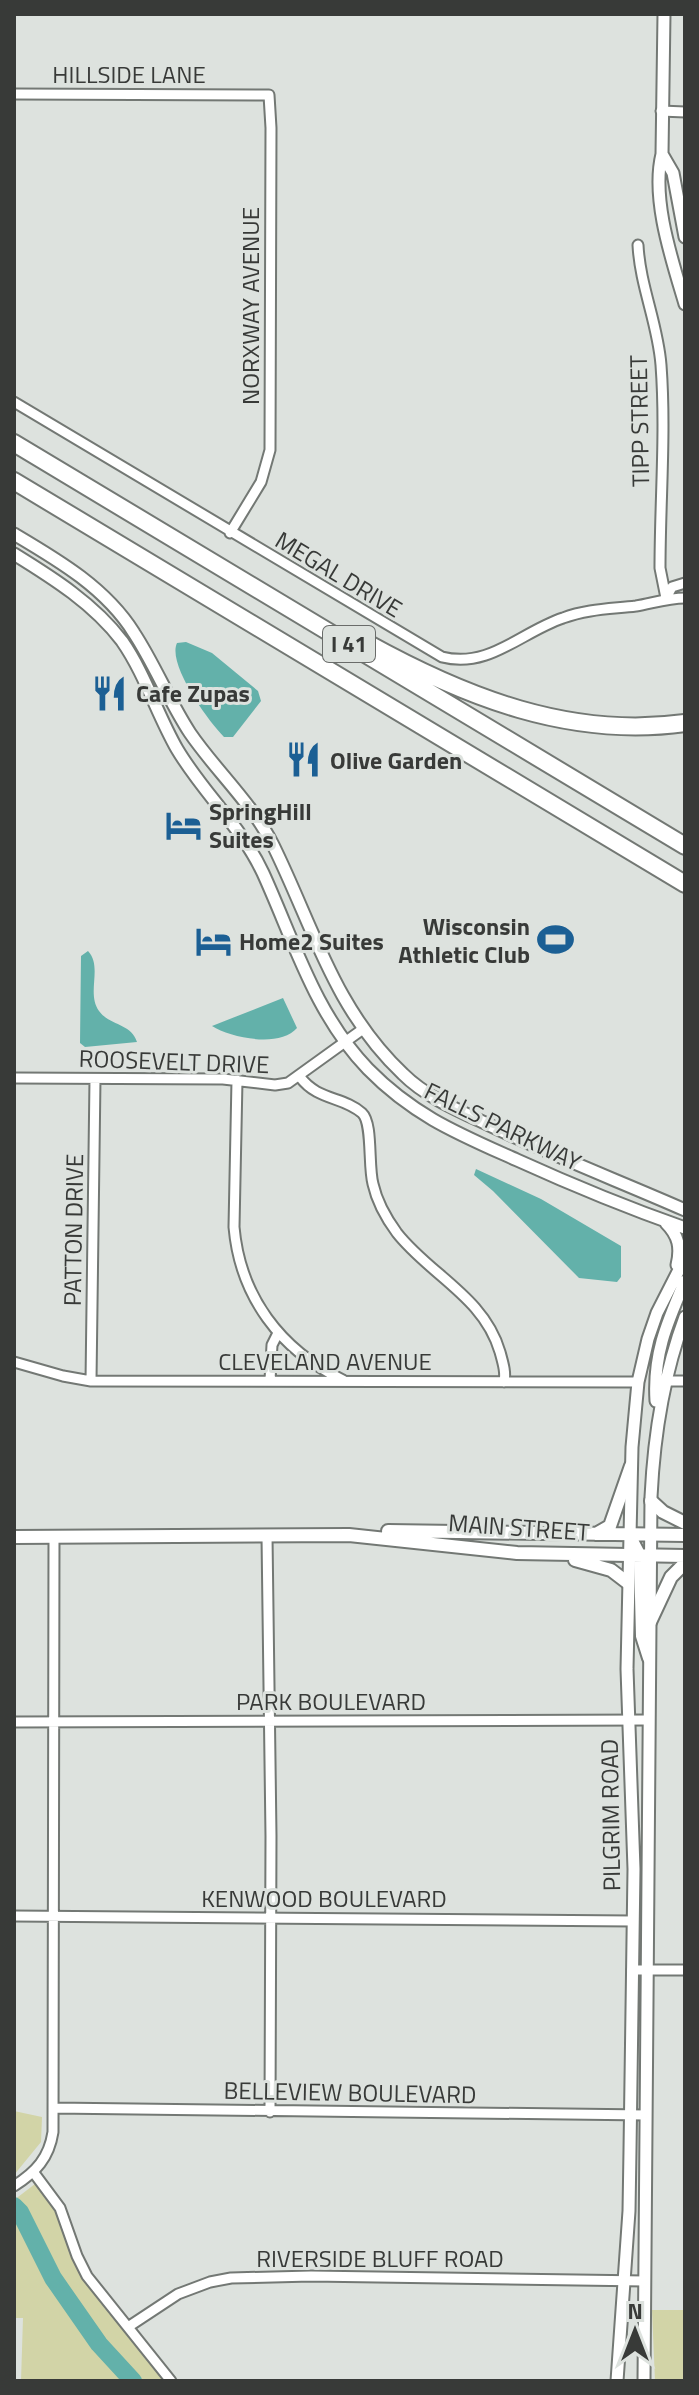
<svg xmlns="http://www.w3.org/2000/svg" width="699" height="2395" viewBox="0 0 699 2395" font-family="'Titillium Web',sans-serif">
  <rect width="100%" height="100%" fill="#dde2de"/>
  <path fill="#d2d4a7" d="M14 2111 42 2117 41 2142 14 2175Z
    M35 2184 62 2220 77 2267 85 2281 167 2381H21L23 2318H14V2200Z
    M652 2310H685V2381H655Z"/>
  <path fill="#63b1aa" d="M186 642 212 653 258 691 261 701 233 737H224C208 721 167 664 177 643Z
    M88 951C103 967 86 993 99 1011 110 1026 131 1023 137 1042L85 1047 80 1043 81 956Z
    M283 998 297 1028C280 1048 231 1038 212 1026Z
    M476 1169 541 1199 621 1246V1277L617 1282 579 1278 493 1191 474 1175Z"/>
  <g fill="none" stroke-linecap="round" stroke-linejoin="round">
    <path stroke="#63b1aa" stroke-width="18" d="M14 2206 20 2212 53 2278 99 2344 133 2381"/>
    <defs>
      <path id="minor" d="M14 94 269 95 271 128 270 450 261 482 230 533
        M661 111 685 112
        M638 245C640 286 658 324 661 365 666 432 660 501 660 568L666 598
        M14 402 442 657C489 669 521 632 563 618 587 609 611 609 636 606 653 603 668 598 685 598
        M666 598 672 587 685 583
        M300 1077C318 1101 343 1096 362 1113 373 1123 368 1166 373 1184 377 1202 386 1218 397 1233 430 1275 484 1297 500 1352 503 1363 506 1372 504 1382
        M14 1078 223 1079 275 1085 288 1083 363 1029
        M237 1080 234 1227C240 1296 280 1350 343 1380
        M14 1362 63 1376 91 1381 638 1382
        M270 1380 272 1345 278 1333
        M91 1381 95 1079
        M665 1381H685
        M267 1536 271 1836 270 2112
        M14 1722 648 1720
        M14 1916 633 1921
        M632 1970H685
        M54 2108 646 2115
        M34 2173 60 2208 77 2256 87 2276 171 2381
        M14 2186C36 2172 49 2158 53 2132L54 1537
        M128 2327 178 2294 210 2282 231 2278 311 2276 645 2281"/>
      <path id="tertiary" d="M664 14 662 154C651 199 672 260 685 304
        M662 154 673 173 685 237
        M14 534C58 560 106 588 134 633 155 665 169 701 190 733 216 771 252 803 273 845 313 926 334 1009 403 1074 425 1096 457 1110 485 1123 551 1155 619 1181 685 1210
        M14 554C53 578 94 604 122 641 145 674 157 714 177 749 203 793 241 826 263 873 294 941 315 1014 368 1069 414 1116 459 1134 517 1160 572 1185 628 1208 685 1228
        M666 1223C679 1236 681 1248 677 1265
        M656 1401C653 1354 667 1323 685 1281
        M617 2381 629 2211 630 2150 634 1869 627 1669 632 1447 638 1382 648 1339 657 1313 685 1258
        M644 2381 651 1497C654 1434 663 1376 685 1317"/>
      <path id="secondary" d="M651 1501 663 1512 685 1523
        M388 1531 685 1535
        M596 1534 610 1526 631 1466
        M629 1535 640 1556 642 1636 649 1658
        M14 1537 349 1535 517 1553 685 1556
        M575 1560 611 1570 628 1583
        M650 1622 671 1577 685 1563"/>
      <path id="motorway" d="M14 443 685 846
        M14 481 685 884
        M367 643C465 697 570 739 685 723"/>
    </defs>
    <use href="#minor" stroke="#737874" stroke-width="13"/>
    <use href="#tertiary" stroke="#737874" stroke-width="15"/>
    <use href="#secondary" stroke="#737874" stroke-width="16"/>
    <use href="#motorway" stroke="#737874" stroke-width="20"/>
    <use href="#minor" stroke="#fff" stroke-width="9"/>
    <use href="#tertiary" stroke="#fff" stroke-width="11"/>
    <use href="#secondary" stroke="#fff" stroke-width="12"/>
    <use href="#motorway" stroke="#fff" stroke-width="16"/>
  </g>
  <defs>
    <symbol id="restaurant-bare" viewBox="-9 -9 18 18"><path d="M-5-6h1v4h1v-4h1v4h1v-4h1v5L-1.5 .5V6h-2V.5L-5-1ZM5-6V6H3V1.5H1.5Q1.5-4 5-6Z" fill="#1b5f94" stroke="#dde2de" stroke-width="2.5" paint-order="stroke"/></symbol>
    <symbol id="hotel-bare" viewBox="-9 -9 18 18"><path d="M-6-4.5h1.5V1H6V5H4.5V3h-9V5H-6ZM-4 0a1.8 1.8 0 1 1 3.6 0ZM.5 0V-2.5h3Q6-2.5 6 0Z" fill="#1b5f94" stroke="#dde2de" stroke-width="2.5" paint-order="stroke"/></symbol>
    <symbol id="stadium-bare" viewBox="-9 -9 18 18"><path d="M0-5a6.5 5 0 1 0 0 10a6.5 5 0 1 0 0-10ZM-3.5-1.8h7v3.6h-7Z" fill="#1b5f94" stroke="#dde2de" stroke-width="2.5" paint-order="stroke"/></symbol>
  </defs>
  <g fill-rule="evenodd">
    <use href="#restaurant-bare" x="84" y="668" width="51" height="51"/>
    <use href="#restaurant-bare" x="278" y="734" width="51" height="51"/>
    <use href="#hotel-bare" x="158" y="800" width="51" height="51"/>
    <use href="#stadium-bare" x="530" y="914" width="51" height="51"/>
    <use href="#hotel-bare" x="188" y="916" width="51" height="51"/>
  </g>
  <g text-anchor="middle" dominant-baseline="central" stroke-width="6" stroke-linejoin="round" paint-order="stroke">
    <rect fill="#dde2de" stroke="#6a6c6a" stroke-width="2" x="323" y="626" width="52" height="36" rx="6"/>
    <g font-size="22" font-weight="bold" fill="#383a38">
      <text x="349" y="644">I 41</text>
    </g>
    <g font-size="24" fill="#383a38" stroke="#dde2de">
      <text x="129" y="74">HILLSIDE LANE</text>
      <text transform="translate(250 306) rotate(-90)">NORXWAY AVENUE</text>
      <text transform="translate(639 421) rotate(-91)">TIPP STREET</text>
      <text transform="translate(339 574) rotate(31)">MEGAL DRIVE</text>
      <text transform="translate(174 1061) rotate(2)">ROOSEVELT DRIVE</text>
      <text transform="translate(503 1126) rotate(26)">FALLS PARKWAY</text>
      <text transform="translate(73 1230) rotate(-89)">PATTON DRIVE</text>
      <text x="325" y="1361">CLEVELAND AVENUE</text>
      <text transform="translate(519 1527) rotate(4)">MAIN STREET</text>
      <text x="331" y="1701">PARK BOULEVARD</text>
      <text transform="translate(610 1815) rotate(-91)">PILGRIM ROAD</text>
      <text x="324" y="1898">KENWOOD BOULEVARD</text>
      <text transform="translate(350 2092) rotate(1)">BELLEVIEW BOULEVARD</text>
      <text x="380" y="2258">RIVERSIDE BLUFF ROAD</text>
    </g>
    <g font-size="24" font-weight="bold" fill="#383a38" stroke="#dde2de" text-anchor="start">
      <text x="136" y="693">Cafe Zupas</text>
      <text x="330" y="760">Olive Garden</text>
      <text x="209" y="811">SpringHill<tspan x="209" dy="28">Suites</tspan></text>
      <text x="530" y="926" text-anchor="end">Wisconsin<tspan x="530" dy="28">Athletic Club</tspan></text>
      <text x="239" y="941">Home2 Suites</text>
    </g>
  </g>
  <rect width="699" height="2395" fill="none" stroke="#383a38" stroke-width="32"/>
  <g transform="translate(635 2331)" stroke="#dde2de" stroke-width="6" paint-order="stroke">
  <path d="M0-6L14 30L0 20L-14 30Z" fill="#383a38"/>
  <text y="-12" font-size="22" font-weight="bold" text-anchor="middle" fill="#383a38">N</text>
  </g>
</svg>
